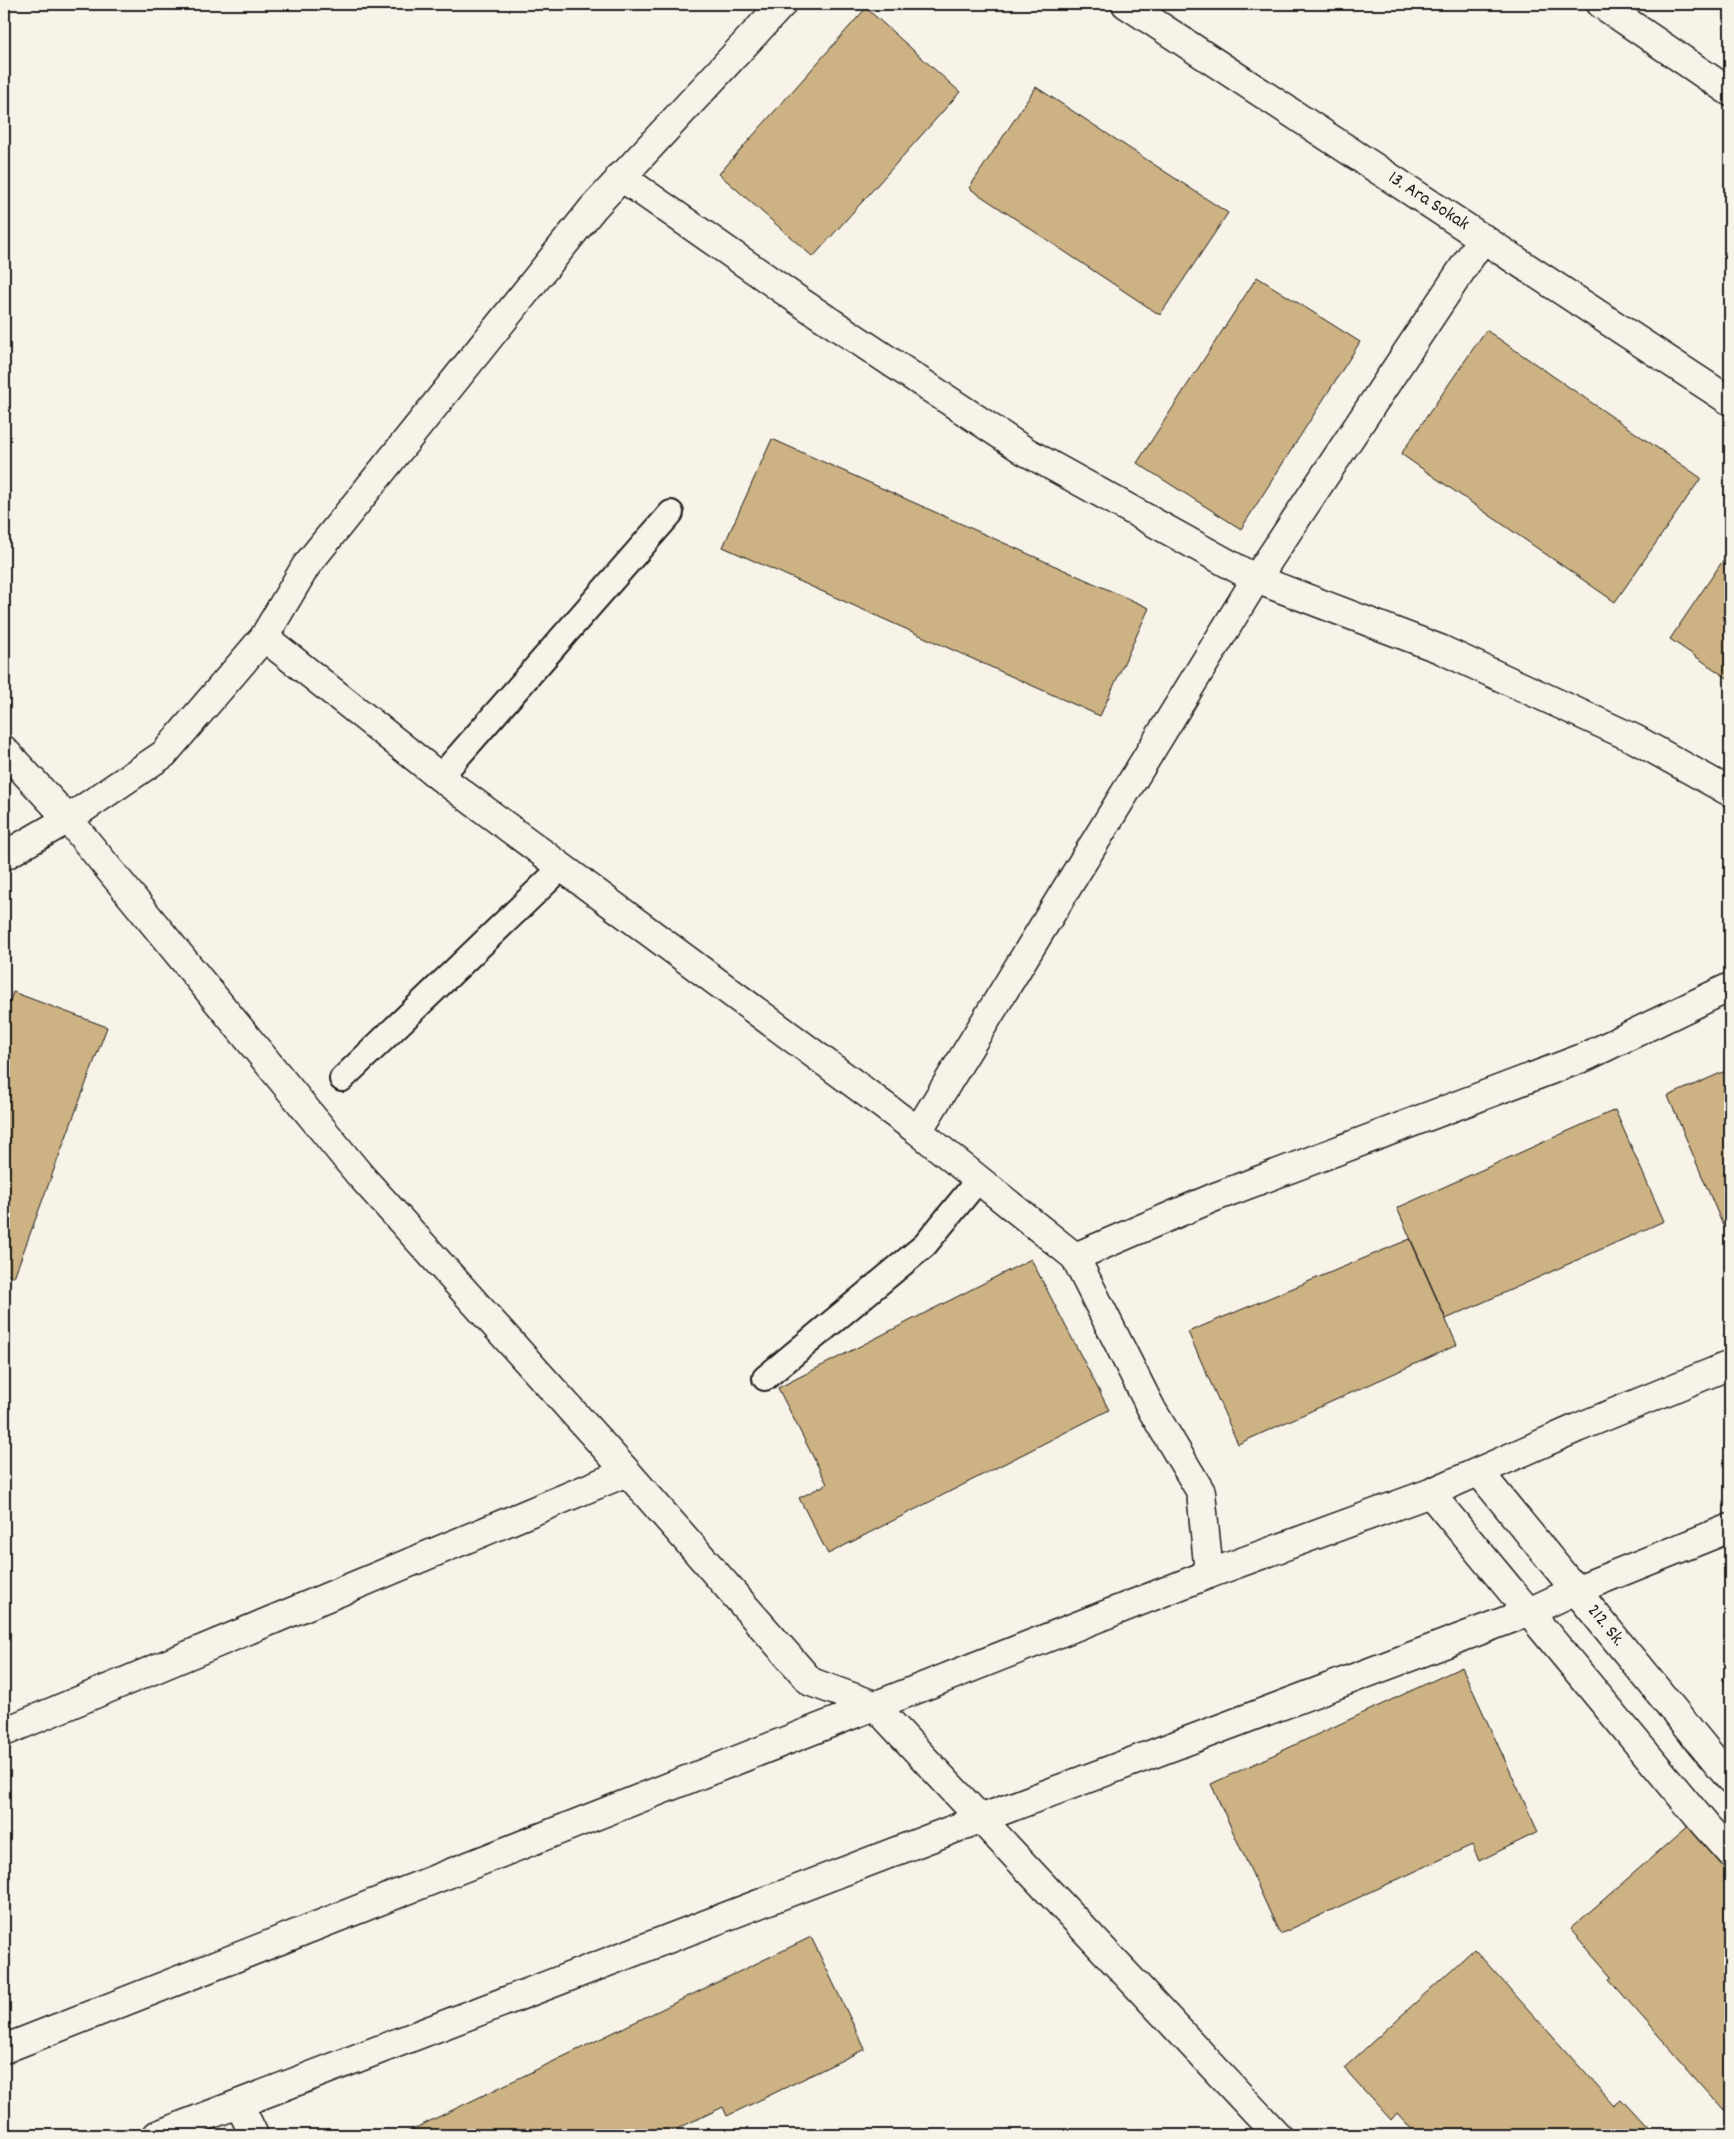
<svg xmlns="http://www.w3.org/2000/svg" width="1734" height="2139" viewBox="0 0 1734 2139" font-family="Dekko,sans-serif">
  <rect width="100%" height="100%" fill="#f7f3e8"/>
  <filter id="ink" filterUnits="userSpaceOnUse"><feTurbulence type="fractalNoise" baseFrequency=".02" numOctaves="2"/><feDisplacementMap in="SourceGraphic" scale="10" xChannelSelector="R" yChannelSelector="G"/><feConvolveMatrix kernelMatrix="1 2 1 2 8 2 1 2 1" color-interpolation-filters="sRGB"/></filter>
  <g filter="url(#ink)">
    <path fill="#cdb283" stroke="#1c1c1c" d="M866 8 960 92 813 257 719 174Z
      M1036 87 1228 213 1160 315 969 188Z
      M1257 277 1360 342 1241 529 1137 463Z
      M1486 330 1701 478 1615 602 1401 454Z
      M772 439 1149 608 1100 716 723 547Z
      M1730 550V680L1670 639Z
      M13 992 107 1027 14 1277 4 1274V1017Z
      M1730 1069V1233L1727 1235 1668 1096Z
      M1615 1110 1664 1221 1446 1319 1397 1208Z
      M1410 1239 1457 1345 1238 1444 1188 1332Z
      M1031 1259 1109 1410 828 1554 799 1498 827 1484 778 1388Z
      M1462 1667 1538 1832 1479 1861 1472 1845 1280 1934 1211 1784Z
      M1730 1672V1688L1722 1679Z
      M1691 1823 1730 1867V2117L1609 1979 1612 1977 1570 1929Z
      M811 1937 865 2049 727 2116 723 2107 664 2135H401Z
      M1474 1949 1614 2105 1621 2099 1654 2135H1417L1397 2113 1391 2120 1344 2068Z"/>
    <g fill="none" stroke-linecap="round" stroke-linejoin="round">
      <defs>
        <path id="lane" d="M440 777 671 513
          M342 1079 561 868
          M765 1378 925 1245 979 1179"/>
        <path id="street" d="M1126 4 1730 401
          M1601 4 1730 92
          M620 176 805 305 1025 451 1256 579 1440 649 1635 739 1730 792
          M264 637 440 777 918 1131 1075 1257 1152 1410 1201 1492 1209 1574
          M4 750 68 819 359 1174 627 1472 811 1682 874 1705 1277 2135
          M4 856 68 819 164 754 264 637 306 566 593 208 782 4
          M918 1131 1256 579 1483 238
          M1075 1257 1215 1197 1585 1057 1730 987
          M4 1732 627 1472
          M239 2104 254 2135"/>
        <path id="secondary" d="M1479 1472 1730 1779
          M1430 1493 1706 1826 1730 1853
          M4 2049 1209 1574 1430 1493 1577 1428 1730 1365
          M157 2135 980 1819 1529 1612 1576 1590 1730 1528"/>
      </defs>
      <use href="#lane" stroke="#1c1c1c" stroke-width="28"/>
      <use href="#street" stroke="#1c1c1c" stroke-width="31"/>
      <use href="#secondary" stroke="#1c1c1c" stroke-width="31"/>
      <use href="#lane" stroke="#f7f3e8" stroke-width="24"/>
      <use href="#street" stroke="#f7f3e8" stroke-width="28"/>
      <use href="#secondary" stroke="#f7f3e8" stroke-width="28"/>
    </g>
  </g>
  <g text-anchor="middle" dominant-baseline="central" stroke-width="4.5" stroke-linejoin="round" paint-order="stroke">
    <g font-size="19" fill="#1c1c1c" stroke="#f7f3e8">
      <text transform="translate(1428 202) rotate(33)">13. Ara Sokak</text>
      <text transform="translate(1605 1626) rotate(51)">212. Sk.</text>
    </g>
  </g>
  <rect width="1734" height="2139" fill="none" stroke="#f7f3e8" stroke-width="20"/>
  <rect x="10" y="10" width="1714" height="2119" fill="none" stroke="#1c1c1c" stroke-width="2" filter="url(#ink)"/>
</svg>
